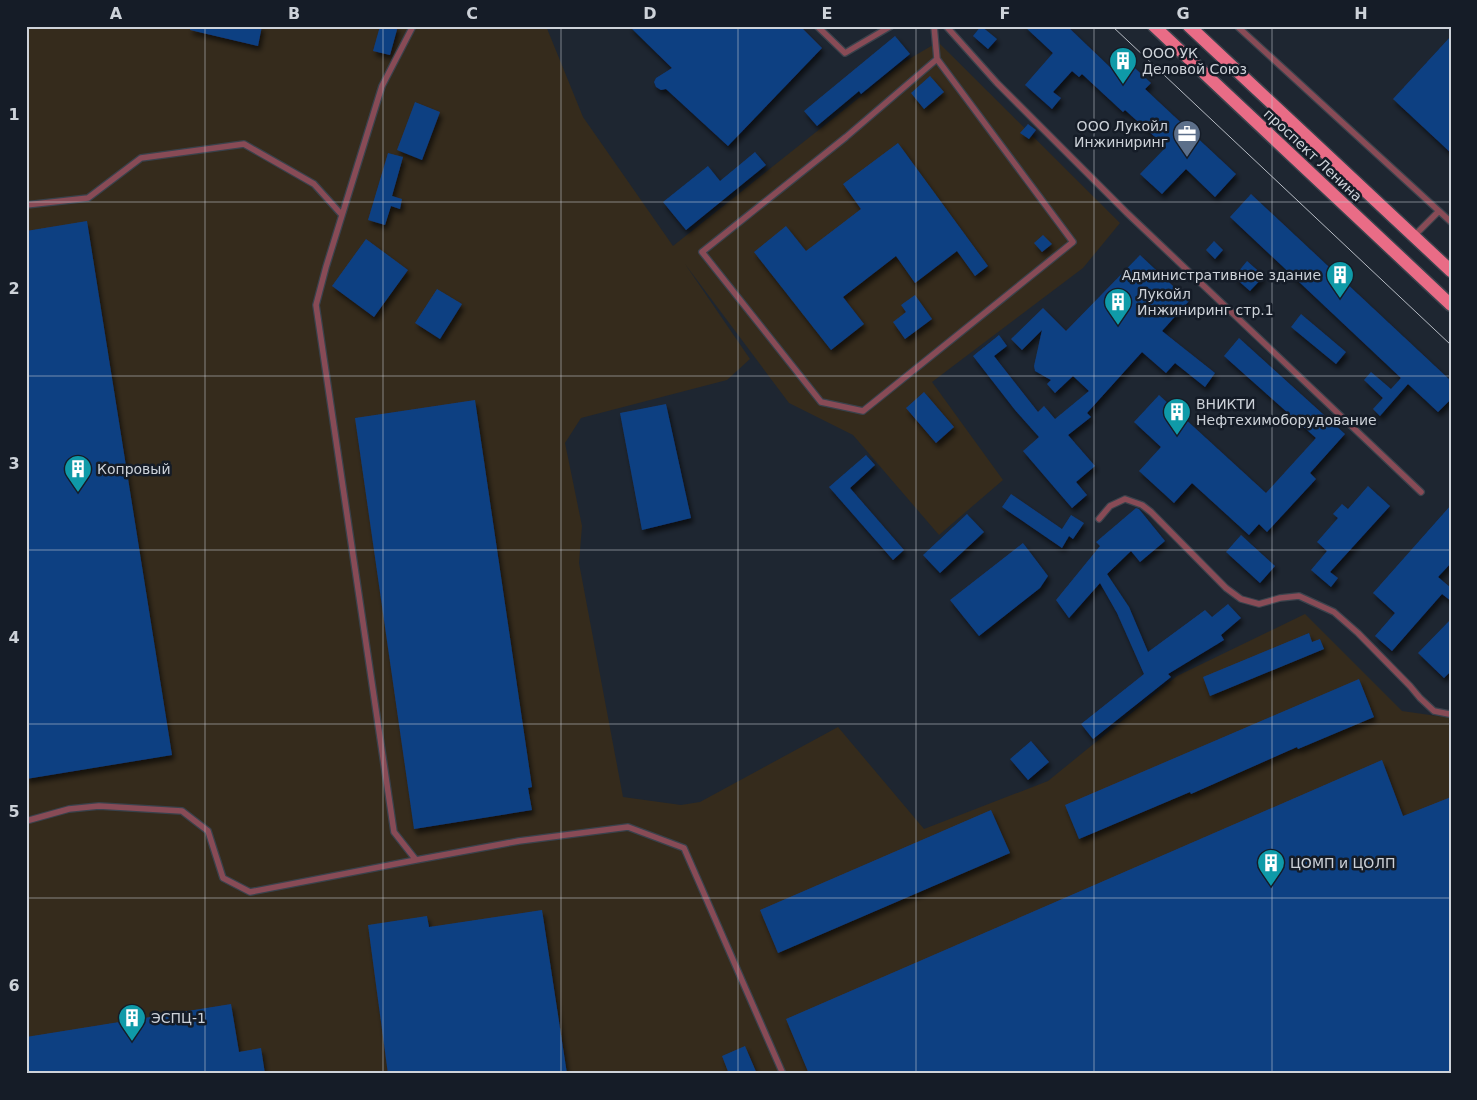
<svg xmlns="http://www.w3.org/2000/svg" width="1477" height="1100" viewBox="0 0 1477 1100" font-family="'DejaVu Sans',sans-serif">
  <defs>
    <filter id="shadow"><feDropShadow dx="2.5" dy="4.5" stdDeviation="2.5" flood-color="#0009"/></filter>
  </defs>
  <rect width="100%" height="100%" fill="#1e2631"/>
  <path fill="#352b1c" d="M26 26H546L583 117 673 246 904 62 938 42 1120 223 1083 268 932 382 1003 480 939 535 853 435 789 403 685 264 750 359 727 380 581 418 565 443 582 526 579 563 623 797 681 805 700 802 838 727 924 829 1048 781 1177 676 1305 614 1402 711 1451 718V1074H26Z"/>
  <path fill="#113f82" filter="url(#shadow)" d="M190 26H262L258 46 190 30Z
    M380 26H398L390 55 373 51Z
    M629 26H800L822 48 728 146 666 89 661 90 656 87 654 82 656 78 672 68Z
    M981 26 997 39 988 49 973 36Z
    M1024 26H1067L1112 69 1123 57 1151 83 1145 89 1236 174 1215 197 1186 169 1162 194 1140 174 1166 147 1125 110 1123 112 1082 74 1079 77 1072 71 1053 92 1061 98 1052 109 1025 85 1053 53Z
    M895 36 910 54 861 94 859 91 817 126 804 111Z
    M1451 36V153L1393 99Z
    M930 76 944 92 924 109 911 93Z
    M415 102 440 112 422 160 397 150Z
    M1028 124 1036 130 1029 139 1020 133Z
    M898 143 988 266 975 276 957 251 915 283 896 256 843 297 864 324 831 350 754 252 786 226 806 251 861 209 843 184Z
    M755 152 766 165 686 230 663 202 708 166 720 181Z
    M388 153 403 157 392 196 402 199 400 209 391 206 385 225 368 220Z
    M1251 194 1451 381V399L1438 412 1408 384 1380 416 1373 409 1383 398 1364 380 1371 372 1391 389 1401 378 1230 217Z
    M87 221 172 755 26 779V231Z
    M1043 235 1052 244 1042 252 1034 243Z
    M366 239 408 270 374 317 332 286Z
    M1214 241 1223 250 1215 259 1206 250Z
    M1140 255 1189 301 1162 331 1215 373 1205 387 1175 363 1166 373 1142 352 1087 413 1091 417 1068 435 1095 466 1076 482 1087 495 1072 508 1023 451 1039 437 1015 410 973 356 999 335 1007 346 994 356 1038 412 1044 406 1055 419 1089 391 1073 376 1055 393 1047 384 1051 380 1035 371 1034 366 1042 330 1022 350 1011 339 1043 308 1066 331Z
    M1247 261 1264 276 1250 291 1234 277Z
    M437 289 462 304 440 339 415 323Z
    M915 295 932 319 905 339 893 322 906 312 901 305Z
    M1301 314 1346 352 1336 364 1291 327Z
    M1239 338 1345 434 1310 473 1316 479 1267 532 1259 524 1249 535 1192 483 1174 503 1139 471 1161 447 1134 422 1159 395 1266 493 1316 438 1224 356Z
    M924 392 954 427 936 443 906 408Z
    M475 400 532 787 528 788 532 810 414 829 355 418Z
    M666 404 691 518 642 530 620 413Z
    M866 455 875 465 850 488 904 550 893 560 829 487Z
    M1368 486 1390 506 1330 572 1338 578 1331 587 1311 570 1327 551 1317 542 1338 518 1333 514 1342 504 1348 509Z
    M1011 494 1062 529 1071 515 1084 523 1073 539 1069 536 1062 548 1002 507Z
    M1451 505V563L1438 577 1451 588V601L1442 594 1392 651 1375 636 1395 613 1373 593Z
    M1136 508 1139 509 1165 541 1140 562 1131 551 1107 574 1129 607 1148 652 1205 610 1212 617 1228 604 1241 618 1221 635 1224 640 1168 674 1171 677 1093 739 1081 724 1144 674 1117 613 1100 583 1069 618 1056 600 1100 546 1096 542Z
    M967 514 984 532 940 573 923 555Z
    M1241 535 1275 566 1260 583 1226 552Z
    M1023 543 1048 576 1040 588 979 636 950 600Z
    M1451 619V671L1444 678 1418 653Z
    M1309 633 1312 642 1320 639 1324 649 1210 696 1203 677Z
    M1359 679 1374 717 1298 749 1297 747 1191 794 1190 792 1079 839 1065 805Z
    M1031 741 1049 762 1028 780 1010 759Z
    M1382 760 1403 816 1451 797V1074H809L786 1019Z
    M991 810 1010 853 778 953 760 910Z
    M542 910 567 1074H388L368 925 427 916 429 927Z
    M231 1004 239 1052 261 1048 265 1074H26V1037Z
    M745 1046 757 1074H729L722 1056Z"/>
  <g fill="none" stroke-linecap="round" stroke-linejoin="round">
    <defs>
      <path id="service" d="M413 26 382 86 326 267 316 305 394 832 416 860 519 841 628 827 684 848 783 1074
        M817 26 845 53 891 26
        M934 26 937 59 846 137 702 252 821 402 863 411 1073 242 937 59
        M946 26 997 83 1127 213 1421 492
        M1239 26 1238 27 1439 211
        M26 205 88 198 141 158 244 144 314 184 342 215
        M1414 236 1439 211 1451 222
        M1099 519 1110 506 1125 499 1142 505 1151 512 1226 588 1241 599 1259 604 1280 598 1299 596 1334 612 1358 633 1410 686 1420 698 1434 711 1449 714 1451 713
        M26 821 69 809 99 806 182 811 208 831 223 878 250 892 416 860"/>
      <path id="primary" d="M1154 26 1451 305
        M1189 26 1451 271"/>
    </defs>
    <use href="#service" stroke="#3a424c" stroke-width="8"/>
    <use href="#primary" stroke="#3a424c" stroke-width="15"/>
    <use href="#service" stroke="#884b56" stroke-width="5.5"/>
    <use href="#primary" stroke="#e96c86" stroke-width="12"/>
    <path stroke="#b6bbc3" stroke-width="1" d="M1112 26 1451 345"/>
  </g>
  <path fill="none" stroke="#cdd2d9" stroke-width="1" stroke-opacity="0.55" d="M205 26V1074M383 26V1074M561 26V1074M738 26V1074M916 26V1074M1094 26V1074M1272 26V1074M26 202H1451M26 376H1451M26 550H1451M26 724H1451M26 898H1451"/>
  <defs>
    <symbol id="building-pin" viewBox="-11 -11 22 30"><path d="M0 17L-7.5 6A9.5 9.5 0 1 1 7.5 6Z" fill="#0f9aa8" stroke="#151c27"/><path d="M-4-6H4V6H1V3H-1V6H-4ZM-2.5-4.3h1.7v1.8h-1.7ZM.8-4.3h1.7v1.8H.8ZM-2.5-1h1.7V.8h-1.7ZM.8-1h1.7V.8H.8Z" fill="#fff"/></symbol>
    <symbol id="office-pin" viewBox="-11 -11 22 30"><path d="M0 17L-7.5 6A9.5 9.5 0 1 1 7.5 6Z" fill="#5c6f8a" stroke="#151c27"/><path d="M-6-3h4V-5.5h4V-3h4V5H-6ZM-1-4.5V-3h2v-1.5ZM-6 0V1H6V0Z" fill="#fff"/></symbol>
  </defs>
  <g fill-rule="evenodd">
    <use href="#building-pin" x="1107" y="45" width="32" height="43"/>
    <use href="#office-pin" x="1171" y="118" width="32" height="43"/>
    <use href="#building-pin" x="1324" y="259" width="32" height="43"/>
    <use href="#building-pin" x="1102" y="286" width="32" height="43"/>
    <use href="#building-pin" x="1161" y="396" width="32" height="43"/>
    <use href="#building-pin" x="62" y="453" width="32" height="43"/>
    <use href="#building-pin" x="1255" y="847" width="32" height="43"/>
    <use href="#building-pin" x="116" y="1002" width="32" height="43"/>
  </g>
  <g text-anchor="middle" dominant-baseline="central" stroke-width="5" stroke-linejoin="round" paint-order="stroke">
    <g font-size="14" fill="#cdd2d9" stroke="#151c27" text-anchor="start">
      <text x="1142" y="53">ООО УК<tspan x="1142" dy="16">Деловой Союз</tspan></text>
      <text x="1168" y="126" text-anchor="end">ООО Лукойл<tspan x="1168" dy="16">Инжиниринг</tspan></text>
      <text x="1321" y="275" text-anchor="end">Административное здание</text>
      <text x="1137" y="294">Лукойл<tspan x="1137" dy="16">Инжиниринг стр.1</tspan></text>
      <text x="1196" y="404">ВНИКТИ<tspan x="1196" dy="16">Нефтехимоборудование</tspan></text>
      <text x="97" y="469">Копровый</text>
      <text x="1290" y="863">ЦОМП и ЦОЛП</text>
      <text x="151" y="1018">ЭСПЦ-1</text>
    </g>
    <g font-size="14" fill="#cdd2d9" stroke="#151c27">
      <text transform="translate(1313 155) rotate(43)">проспект Ленина</text>
    </g>
  </g>
  <rect width="1477" height="1100" fill="none" stroke="#151c27" stroke-width="55"/>
  <rect x="28" y="28" width="1422" height="1044" fill="none" stroke="#cdd2d9" stroke-width="2"/>
  <g font-size="16" text-anchor="middle" font-weight="bold" fill="#cdd2d9">
    <text x="116" y="19">A</text>
    <text x="294" y="19">B</text>
    <text x="472" y="19">C</text>
    <text x="650" y="19">D</text>
    <text x="827" y="19">E</text>
    <text x="1005" y="19">F</text>
    <text x="1183" y="19">G</text>
    <text x="1361" y="19">H</text>
    <text x="14" y="120">1</text>
    <text x="14" y="294">2</text>
    <text x="14" y="469">3</text>
    <text x="14" y="643">4</text>
    <text x="14" y="817">5</text>
    <text x="14" y="991">6</text>
  </g>
</svg>
